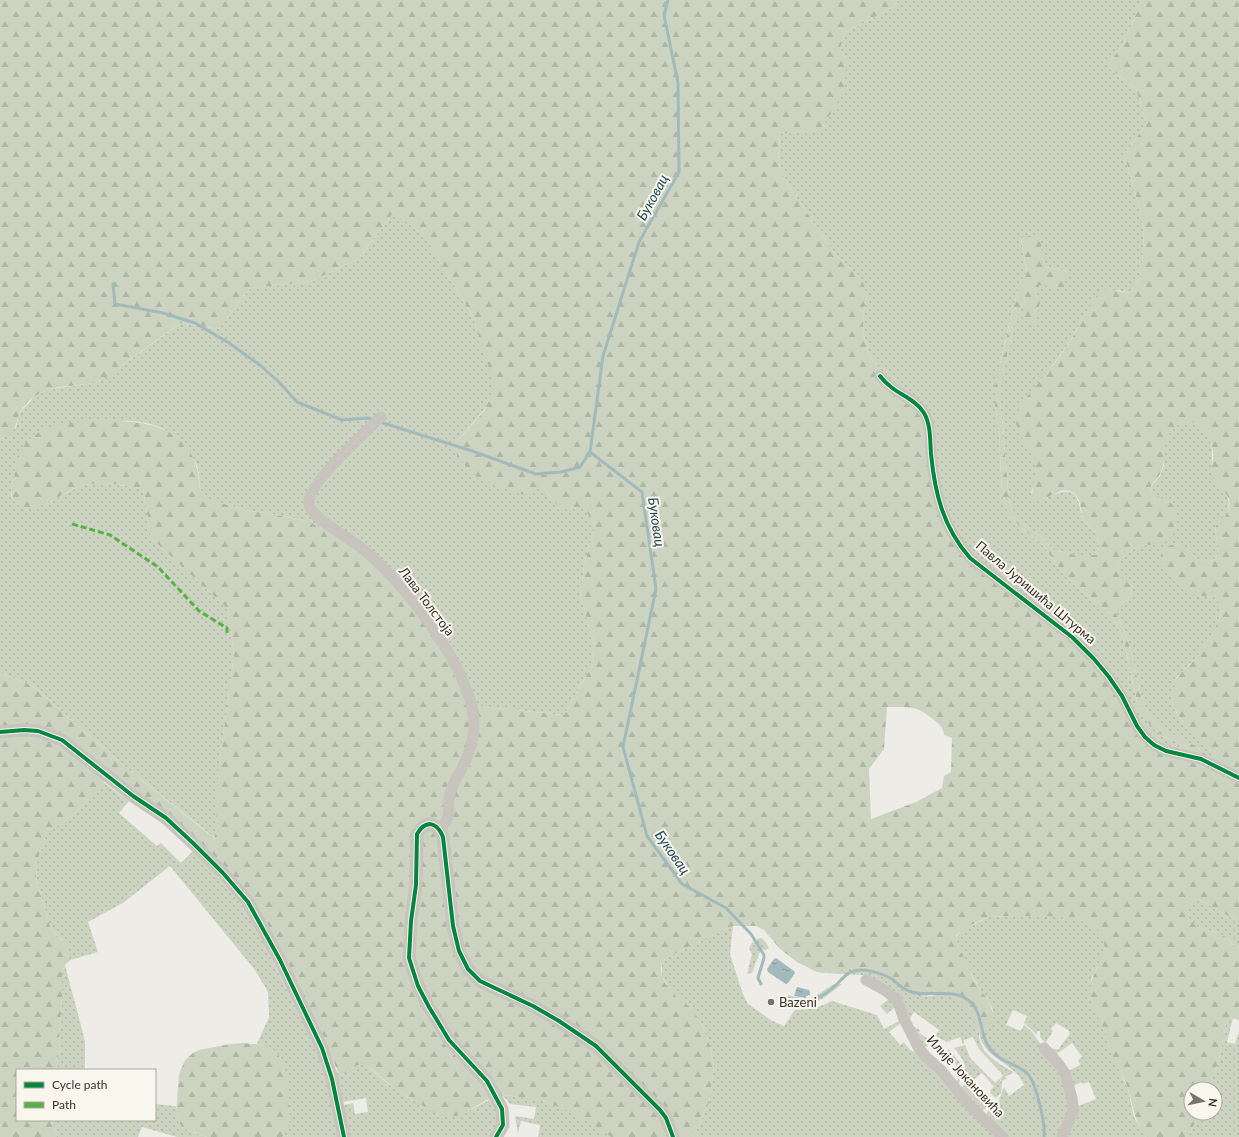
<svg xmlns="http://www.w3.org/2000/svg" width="1239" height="1137" viewBox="0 0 1239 1137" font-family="Lato,sans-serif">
  <defs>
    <pattern id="grass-dots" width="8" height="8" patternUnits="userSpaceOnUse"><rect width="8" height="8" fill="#ccd4c1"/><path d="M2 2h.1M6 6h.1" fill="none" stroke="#b0b6a6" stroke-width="1.8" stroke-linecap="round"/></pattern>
    <pattern id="forest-firs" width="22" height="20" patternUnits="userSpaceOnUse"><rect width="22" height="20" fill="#ccd4c1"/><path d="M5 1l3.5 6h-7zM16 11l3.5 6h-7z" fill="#b0b6a6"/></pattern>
    <pattern id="water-ripples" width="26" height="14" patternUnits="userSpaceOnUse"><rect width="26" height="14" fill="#a3babd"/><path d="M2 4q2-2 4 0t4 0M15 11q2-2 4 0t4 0" fill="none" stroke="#86989a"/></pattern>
  </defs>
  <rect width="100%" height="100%" fill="#eeece6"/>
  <path fill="url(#grass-dots)" d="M898 0H1142L1123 44 1107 66 1136 89 1147 124 1124 154 1134 188 1144 229 1142 267 1140 278 1129 293 1118 290 1088 310 1067 346 1047 373 1033 389 1032 453 1036 465 1034 484 1031 493 1044 499C1094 474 1068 518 1095 530 1097 539 1102 547 1096 555H1076L1053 550 1040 535 1024 525 1017 518 1010 504 1008 490 1003 426 1000 402V386L1016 318 1028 294 1041 298 1035 296 1039 284 1067 271 1045 267 1021 238 1027 274 1021 281 1013 308 1001 359 995 404 999 432 1002 493 1006 507 1012 518 1019 526 1043 545 1063 574 1076 586 1105 609 1113 618 1118 627 1123 638 1138 707 1155 730 1166 738 1179 743 1194 753 1174 751 1153 741 963 545 885 376 870 356 864 337 863 314 867 296 859 277 836 255 788 185 778 165 780 134 820 130 847 63 840 48 846 32 894 7Z
    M394 212 425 236 472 315 496 387 484 410 456 443 543 487 560 509H585L595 527 584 565 581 597 594 645 593 664 564 715 467 705 306 521 293 518 246 510 210 500C200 494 199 487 199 477 199 470 196 462 192 457 180 432 153 421 126 421 115 421 104 424 93 425 76 427 58 429 41 431L35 435 24 446 17 459 11 494 12 498 18 505 28 508 45 504 78 487 96 482 143 488 151 538 228 609 234 655 219 765 216 839 117 760 33 686 0 673V439H2L16 427 19 415 22 410 36 395 49 389 80 385 100 381 181 323 219 329 250 288 310 282 359 258Z
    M1186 422 1197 423C1222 444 1206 455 1215 479 1216 483 1219 486 1222 489 1230 497 1231 507 1225 517 1209 523 1218 540 1219 553L1214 560C1202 564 1193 559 1189 548L1161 557V561C1176 581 1185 598 1213 596 1217 599 1220 603 1221 609 1222 621 1203 650 1195 659 1189 665 1182 670 1177 677 1173 683 1171 693 1172 700 1175 719 1192 730 1204 744 1208 749 1212 755 1216 761 1208 756 1201 750 1193 745 1169 731 1156 731 1143 703 1135 671 1131 638 1114 610L1128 599 1132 593 1130 584C1120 579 1116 571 1120 560 1127 553 1134 547 1144 545 1154 543 1162 545 1170 538L1157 497 1152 494 1150 488 1160 476 1164 465V448L1168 435 1175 426Z
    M103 782 129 801 119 813 157 846 161 843 181 863 194 850 244 907 267 949 315 1047 326 1078 338 1137H282L290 1119 281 1058 273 1050 262 1045 257 1044 269 1017 268 992 255 970 170 866 123 903 88 922 98 952 70 960V952L62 940 51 930 36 878 37 862 47 831C71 821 86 801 103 782Z
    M1198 899 1239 922V950L1226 937 1218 933 1197 927 1189 918V905L1193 900Z
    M1014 916C1035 916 1101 912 1105 942 1107 954 1096 969 1091 979L1110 1049 1128 1089 1134 1117 1146 1137H1064L1078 1106 1096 1099 1089 1082 1083 1084 1082 1082 1071 1087 1066 1072 1080 1065 1078 1060 1082 1057 1072 1043 1054 1056 1053 1048 1058 1050 1070 1033 1068 1030 1056 1023 1051 1029 1053 1031 1046 1042 1048 1044 1047 1045 1040 1037V1031H1037V1035L1024 1023 1027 1016 1013 1010 1006 1025 1021 1031 1024 1025 1032 1032 1061 1073 1071 1103 1059 1137H1006L987 1115V1112L999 1100 1004 1087 1009 1096 1024 1085C1022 1081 1019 1075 1015 1072 1002 1060 977 1050 980 1029L987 1030 993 1010 987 999 975 981 959 949 956 937 962 930 989 917Z
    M733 926 730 954 743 994 748 1004 771 1020 784 1026 795 1010C809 1010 820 1007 832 1001L877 1015 884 1029 901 1020 902 1022 889 1032 900 1045 904 1042 910 1050 920 1054 1000 1137H693L709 1103 714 1067 710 1046 702 1024 683 1002 669 989 662 976V964L666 958 683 949 722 930Z
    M761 938 764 940 769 948 765 950 761 949 752 973 747 974 752 954 749 948C751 943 756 939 761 938Z
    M65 965 85 1041V1070H57L62 998V973Z
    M860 967C873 968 884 972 895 980 902 986 910 994 920 996 933 999 943 988 959 999 970 1006 971 1020 980 1029 975 1051 997 1063 1014 1072L1005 1077 1006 1079 1002 1081 1000 1079 1003 1075 979 1049 973 1037 964 1040V1044H963L960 1037 947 1042 935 1036 939 1030 914 1012 908 1022 901 1003 871 978 862 975 824 973Z
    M834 984H842C824 999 808 1012 785 1000L789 995C815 1004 814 995 834 984Z
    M890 998 896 1006 887 1014 880 1006Z
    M1239 1016V1020L1233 1018 1227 1042 1235 1044 1239 1032V1137H1185L1189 1135 1200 1113H1215V1089H1209L1219 1059 1226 1023 1228 1019Z
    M911 1025 920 1030 919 1033 932 1041 924 1048 956 1082 960 1077H961L958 1088 929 1057Z
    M965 1045 970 1058 995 1083 999 1079 1002 1082 1001 1093 996 1098 990 1093 991 1092 990 1090 994 1087 982 1073 967 1086 980 1101 984 1098 986 1101V1108L981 1111 962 1088C967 1068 968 1065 954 1048Z
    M949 1049 960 1063 962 1072 945 1053Z
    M358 1065H367L387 1083 411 1099 464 1113 491 1099C500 1115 500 1120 491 1137H350L343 1105 353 1103 355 1114 368 1112 366 1098 343 1102 336 1070 339 1074 343 1075Z
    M507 1095C520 1097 534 1098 546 1102 570 1108 592 1124 611 1137H538L540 1125 521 1121 518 1134 515 1116 534 1119 536 1107 510 1104 503 1096Z
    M155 1104 176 1106C176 1130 188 1130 207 1137H177L142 1127 138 1137H58L51 1120H155Z"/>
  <path fill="url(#forest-firs)" fill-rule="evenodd" d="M0 0H898L894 7 846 32 840 48 847 63 843 93 821 130 780 134 778 165 788 185 836 255 859 277 864 285 867 296 863 314 864 337 870 356 885 376 924 406 935 450 941 489 946 510 963 545 1074 634 1142 728 1163 747 1193 752 1179 743 1166 738 1155 730 1145 719 1138 707 1136 697 1123 638 1118 627 1113 618 1105 609 1076 586 1063 574 1043 545 1019 526 1012 518 1006 507 1002 493 999 432 995 404V387L1013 308 1021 281 1027 274 1021 238 1039 234 1045 267 1067 271 1064 288 1039 285 1035 296 1041 298 1035 323 1022 321 1027 296 1016 318 1000 386V402L1003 426 1008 490 1010 504 1018 518 1024 525 1040 535 1053 550 1076 555H1096C1102 547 1097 539 1095 530 1076 521 1085 502 1074 493 1062 483 1046 503 1033 501 1030 488 1037 477 1035 465 1033 448 1016 436 1016 420 1016 410 1023 402 1029 394 1042 378 1056 363 1067 346 1078 329 1087 310 1098 293L1107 289 1129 293 1140 278 1142 267 1144 229 1134 188 1124 154 1147 124 1136 89 1107 66 1123 44 1142 0H1239V922L1198 899 1193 900C1188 906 1189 911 1189 918L1197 927 1218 933 1226 937 1239 950V1016L1229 1019 1226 1023 1219 1059 1209 1089H1191V1113H1200L1189 1135 1185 1137H1146C1133 1118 1134 1109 1128 1089 1124 1077 1117 1067 1112 1056 1109 1047 1107 1036 1103 1027 1099 1019 1090 1005 1090 997 1088 981 1097 970 1102 957 1119 912 1043 916 1018 916 1009 916 999 916 990 917 982 919 960 930 956 936 957 947 963 955 968 965 970 971 972 977 975 982 985 996 996 1008 993 1026L987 1030 980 1029 976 1025 963 1002 953 996 939 993 922 997 915 994 887 975 869 968 860 967 824 973 817 972 797 962 780 949 764 930 756 926H733L722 930 666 958 662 964 661 969 662 976 665 983 676 996 691 1008 702 1024 710 1046 714 1067 709 1103 693 1137H611L593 1125 568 1111 547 1102 507 1095 496 1097 487 1100 464 1113 456 1116 447 1115 435 1113 395 1089 367 1065H358L343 1075 339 1074 320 1031 211 852 105 781C87 800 71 821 47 831L37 862 36 878 51 930 67 945 70 952V960L65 965 62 973V998L57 1070H17V1120H51L58 1137H0V673L33 686 117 760 215 839 219 765 234 655 228 609 151 538 143 488C122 486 99 479 78 487 62 493 39 513 22 507 10 502 10 491 13 482 15 477 14 471 15 467 17 452 27 438 41 431 58 422 87 421 106 421 144 420 185 426 197 468 201 482 195 490 210 500L246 510 293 518 306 521 332 532 343 540 391 580 446 655 467 705 564 715 593 664 594 645 581 597 584 565 595 527 585 509H560L543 487 524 495 479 479 457 457 456 443 484 411 495 387 472 315 425 236 394 212 359 258 310 282 250 288 219 329 181 323C161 337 141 351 121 366 115 371 107 378 99 381 79 388 55 383 37 395 30 399 22 407 19 415 15 427 15 435 0 439ZM1186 422 1197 423C1207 432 1214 443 1213 458 1212 464 1211 470 1213 476 1219 493 1238 494 1225 517 1209 523 1218 540 1219 553L1214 560C1202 564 1193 559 1189 548 1179 543 1160 542 1161 559 1161 563 1166 568 1169 572 1181 588 1191 598 1213 596 1217 600 1220 603 1221 609 1222 621 1202 651 1194 660 1189 666 1181 671 1177 678 1173 683 1171 691 1172 698 1173 720 1204 741 1215 760 1208 756 1202 751 1195 746 1171 730 1157 733 1143 703 1135 671 1131 638 1114 610L1128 599 1132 593 1130 584C1120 579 1117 571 1120 560 1126 554 1132 549 1140 546 1146 544 1151 545 1156 545 1171 543 1179 529 1177 515 1174 494 1151 501 1150 488 1154 481 1160 477 1162 469 1164 465 1164 461 1164 457 1164 441 1169 427 1186 422ZM887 707C909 707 917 705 934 720 940 725 943 727 944 735L952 738 951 772 944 776 942 788 916 802 871 819 869 769 884 749Z
    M244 1043C250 1044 256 1044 262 1045 294 1053 287 1094 290 1119 289 1126 287 1132 282 1137H207L185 1129 178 1122 176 1112 179 1074 185 1060 193 1053 199 1050 230 1044Z"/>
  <path fill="url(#water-ripples)" d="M776 958 794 971 795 973 788 983 786 984 768 972 767 969 774 959Z
    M797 987 809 990 810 992V995L806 996V998L794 996Z"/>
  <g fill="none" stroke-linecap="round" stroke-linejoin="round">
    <path stroke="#a3babd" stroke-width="3" d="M113 284 115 304 163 313 195 323 229 343 261 366 279 382 297 402 342 420 368 418 374 420
      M380 422 472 451 536 474 561 472 580 467 590 452 603 356 639 242 679 172 678 83 664 15 668 0
      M590 452 642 492 656 589 623 747 647 836 682 884 726 908 751 934 764 955V958L758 978 761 984
      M785 998C806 1005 822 999 837 984 841 980 846 974 851 972 862 967 882 973 892 979 898 984 904 990 912 992 930 997 953 988 968 1000 986 1013 977 1041 996 1055 1005 1063 1020 1066 1027 1073 1036 1082 1046 1125 1044 1137"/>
    <path stroke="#c7c4be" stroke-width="11" d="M880 376C883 380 887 384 891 387 901 395 917 401 924 413 931 425 930 441 931 454 935 494 943 527 970 558L1072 637 1094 659 1109 677 1122 696 1137 726 1145 737 1154 745 1166 751 1201 759 1239 778
      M381 417C366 431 306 485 309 504 310 517 349 538 359 546 401 578 474 671 474 725 474 748 463 766 453 785 446 798 451 808 447 820 445 824 442 827 440 830
      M866 980 886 991 897 1000 904 1019 918 1047 926 1057 940 1069 970 1106 1003 1137
      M1044 1048 1057 1062 1065 1073 1072 1098 1073 1106V1111L1062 1137"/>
    <path stroke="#c7c4be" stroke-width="13" d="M0 732 24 730 38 731 62 740 133 796 166 818 193 843 223 873 248 902 280 960 322 1048 332 1079 344 1137
      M496 1137 503 1125 502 1109 487 1081 449 1040 429 1007 418 986 409 958 411 921 416 885 417 834C426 819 437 822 443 837L453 926 459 951 468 969 480 981 533 1006 559 1021 596 1046 660 1110 666 1118 673 1137"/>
    <path stroke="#56b246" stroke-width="3" stroke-dasharray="6 3" stroke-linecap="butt" d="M72 524 110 535 158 567 199 611 227 628V633"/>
    <defs>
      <path id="cycleway" d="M880 376C883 380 887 384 891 387 901 395 917 401 924 413 931 425 930 441 931 454 935 494 943 527 970 558L1072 637 1094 659 1109 677 1122 696 1137 726 1145 737 1154 745 1166 751 1201 759 1239 778
        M0 732 24 730 38 731 62 740 133 796 166 818 193 843 223 873 248 902 280 960 322 1048 332 1079 344 1137
        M496 1137 503 1125 502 1109 487 1081 449 1040 429 1007 418 986 409 958 411 921 416 885 417 834C426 819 437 822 443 837L453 926 459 951 468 969 480 981 533 1006 559 1021 596 1046 660 1110 666 1118 673 1137"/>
    </defs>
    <use href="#cycleway" stroke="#f9f6ee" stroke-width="6"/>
    <use href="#cycleway" stroke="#00873e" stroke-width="4"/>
  </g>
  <circle fill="#78736d" stroke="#f9f6ee" stroke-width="1.5" cx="771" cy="1002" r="4"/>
  <g text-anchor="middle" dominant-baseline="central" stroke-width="4" stroke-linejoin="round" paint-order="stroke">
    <g font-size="13" fill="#39322c" stroke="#f9f6ee">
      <text transform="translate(1036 592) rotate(40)">Павла Јуришића Штурма</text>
      <text transform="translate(427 601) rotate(53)">Лава Толстоја</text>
      <text transform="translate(966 1076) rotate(47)">Илије Јокановића</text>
    </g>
    <g font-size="13" fill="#39322c" stroke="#f9f6ee" text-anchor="start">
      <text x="779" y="1002">Bazeni</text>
    </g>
    <g font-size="14" font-style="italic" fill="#244c57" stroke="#f9f6ee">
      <text transform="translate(652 197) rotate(-61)">Буковац</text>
      <text transform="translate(657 522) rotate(82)">Буковац</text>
      <text transform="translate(673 852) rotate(55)">Буковац</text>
    </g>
  </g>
  <rect x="16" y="1069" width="140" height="52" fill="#f9f6ee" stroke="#aca8a0"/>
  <rect x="24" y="1082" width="20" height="6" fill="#00873e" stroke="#aca8a0"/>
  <text x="52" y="1089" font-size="12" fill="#39322c">Cycle path</text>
  <rect x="24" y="1102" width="20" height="6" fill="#56b246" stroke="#aca8a0"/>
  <text x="52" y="1109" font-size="12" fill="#39322c">Path</text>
  <g transform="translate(1203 1101) rotate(99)"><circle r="19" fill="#f9f6ee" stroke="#aca8a0"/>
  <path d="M0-3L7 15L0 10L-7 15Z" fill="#78736d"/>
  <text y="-6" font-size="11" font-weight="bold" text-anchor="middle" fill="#39322c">N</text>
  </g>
</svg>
